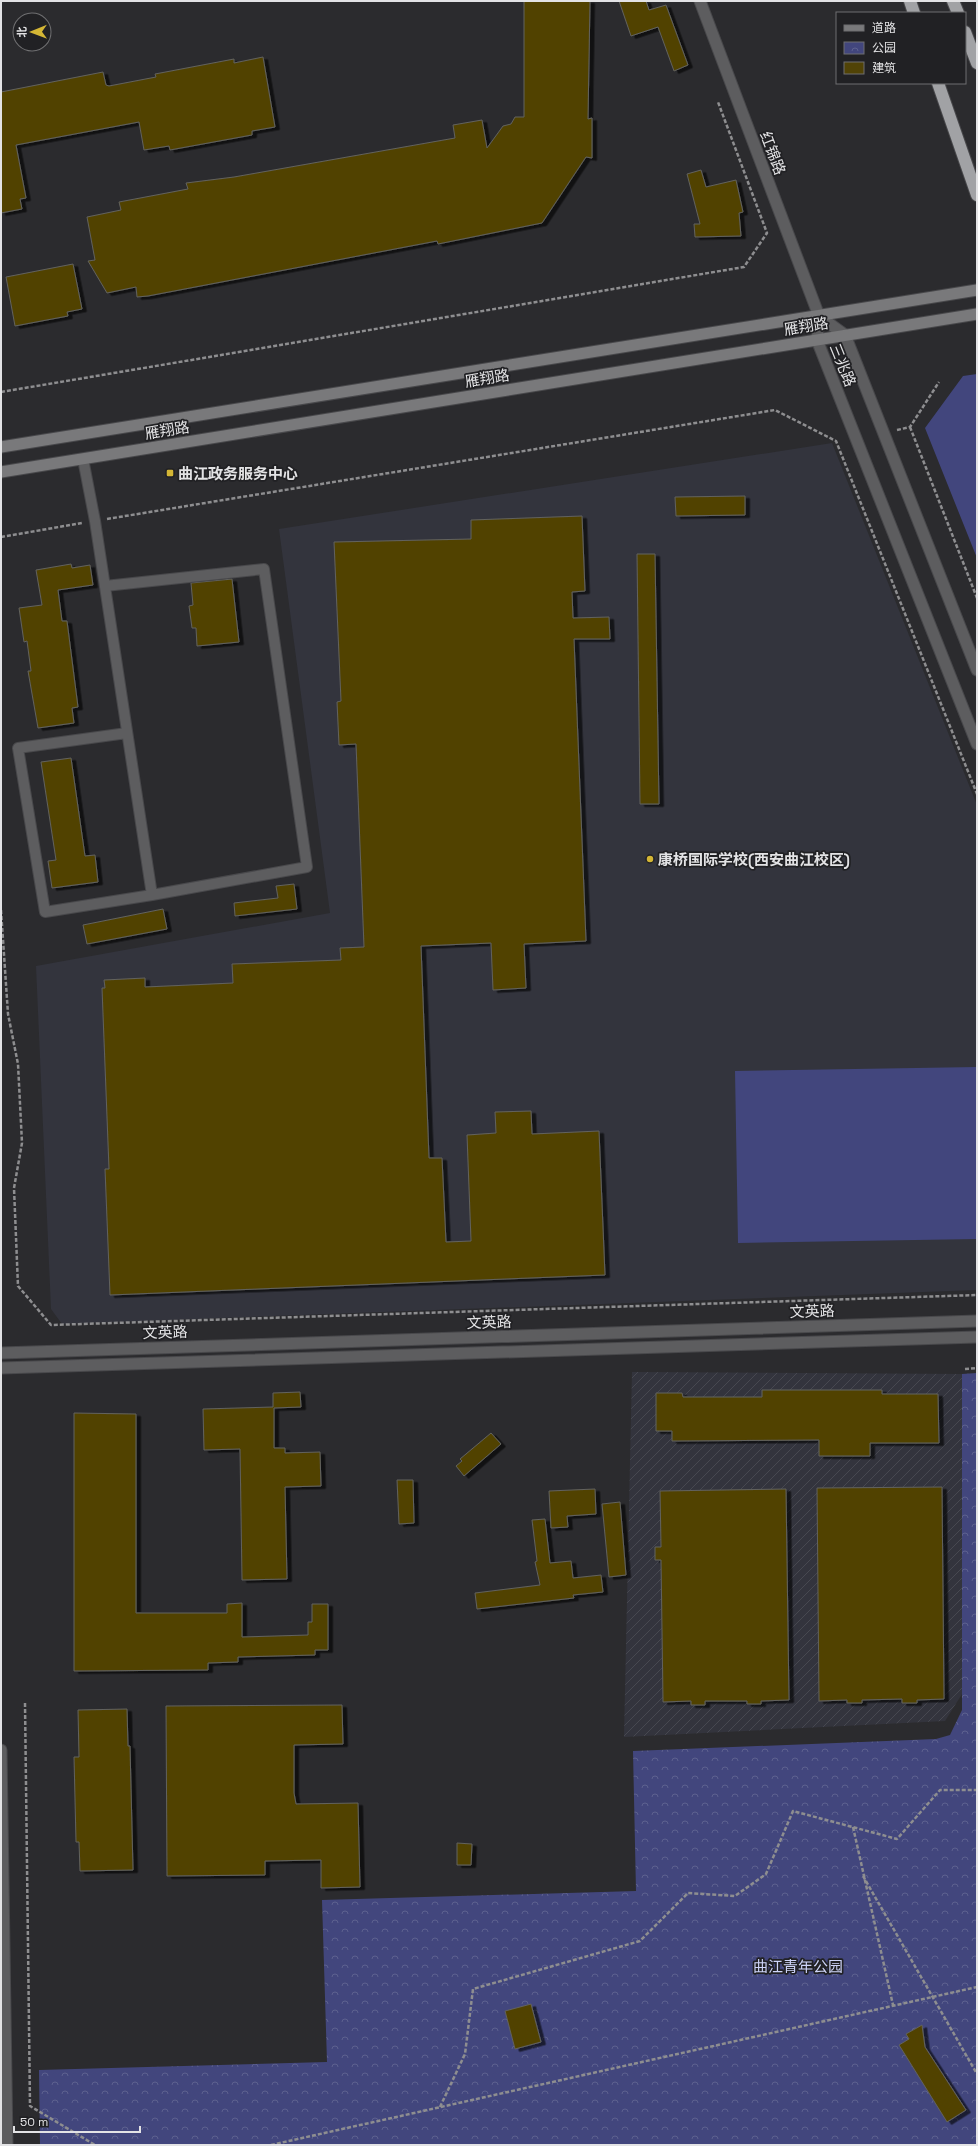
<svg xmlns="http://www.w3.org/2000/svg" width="978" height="2146" viewBox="0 0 978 2146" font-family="'Space Grotesk','Noto Sans SC',sans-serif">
  <defs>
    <pattern id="industrial-furrows" width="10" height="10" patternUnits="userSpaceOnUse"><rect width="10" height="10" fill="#33343d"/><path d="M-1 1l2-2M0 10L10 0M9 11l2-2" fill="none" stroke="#474850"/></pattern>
    <pattern id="park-crowns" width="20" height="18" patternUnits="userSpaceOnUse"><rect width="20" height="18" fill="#42467d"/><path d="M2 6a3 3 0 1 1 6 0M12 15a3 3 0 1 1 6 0" fill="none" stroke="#5d618f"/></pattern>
    <filter id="shadow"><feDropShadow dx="4.5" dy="2.5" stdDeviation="0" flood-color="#0009"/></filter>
  </defs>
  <rect width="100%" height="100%" fill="#2b2b2e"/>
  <path fill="#33343d" d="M832 443 977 805V1290L62 1324 51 1309 36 966 330 913 279 529Z"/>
  <path fill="url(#industrial-furrows)" d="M632 1372 962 1374V1694L945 1721 624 1737Z"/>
  <path fill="#42467d" d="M977 374V558L925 428 963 376Z
    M977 1067V1239L738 1243 735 1071Z"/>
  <path fill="url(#park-crowns)" d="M977 1373V2145H40L39 2070 327 2062 322 1900 636 1891 633 1751 936 1739 950 1735 962 1710V1374Z"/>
  <path fill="#514306" stroke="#62625e" filter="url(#shadow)" d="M524 1H590L588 119 592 118V158L586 157 542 223 438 244 437 241 148 296 137 297 136 287 107 293 88 261 95 260 87 217 121 210 119 202 188 189 186 183 234 177 455 138 453 125 482 120 487 148 503 126 511 124 515 117H524Z
    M619 1H646L649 10 666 5 688 65 674 71 658 27 631 36Z
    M263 57 275 127 252 131V135L170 150 169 146 144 150 139 122 16 145 26 198 20 199 22 209 1 213V92L103 72 106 85 109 86 156 77 155 74 234 59V63Z
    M701 170 706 187 736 180 743 212 739 213 741 236 695 237 694 224H700L687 174Z
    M73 264 82 309 67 312 68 316 15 326 6 277Z
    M745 496V515L676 516 675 497Z
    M582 516 585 591 572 592 573 618 609 617 610 639H574L586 941 524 944 526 988 493 990 491 943 421 946 429 1158H442L446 1242 471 1241 467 1135 496 1133 495 1112 531 1111 532 1134 599 1131 605 1275 110 1295 105 1169H109L102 988H105L104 980 145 978V987L233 983 232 964 341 960 340 948 364 947 356 744 339 745 337 702 341 701 334 542 471 539V520Z
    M637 554H655L659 804H640Z
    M71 564 72 568 90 565 93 585 58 590 62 621H67L78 707 72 708 74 723 38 728 28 671H31L27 641 24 642 19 608 42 605 36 570Z
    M232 579 239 642 197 646 196 628H192L189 606 193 605 191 583Z
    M71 758 85 856 95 855 98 882 52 888 48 861 56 860 41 762Z
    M294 884 297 909 235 916 234 903 278 898 276 886Z
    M163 909 167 929 87 944 83 925Z
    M762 1390H882V1394H938L939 1443H870V1456H819V1440L672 1441V1431H656V1393H682L683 1397H762Z
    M300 1392 301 1407 274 1408V1448H285V1453L320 1452 321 1486 285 1487 287 1579 242 1580 240 1449 204 1450 203 1409 273 1407V1393Z
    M74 1413 136 1414V1613H227V1604L242 1603V1637L308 1635V1622H312V1604H328V1650H315V1655L238 1657V1662L208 1663V1670L74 1671Z
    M491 1433 501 1444 464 1476 456 1466 462 1461 460 1459Z
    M397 1480H413L414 1523 399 1524Z
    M942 1487 944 1699 917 1700V1703H902V1699L862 1700V1703H847V1700L819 1701 817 1488Z
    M595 1489 596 1514 567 1516 568 1527 551 1528 549 1491Z
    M786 1489 789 1700 761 1701V1704H747V1701H705V1705H691V1701L663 1702 661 1560H655V1547H661L660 1491Z
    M620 1502 626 1575 609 1577 602 1504Z
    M545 1519 550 1563 571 1561 573 1578 601 1575 603 1592 573 1595 574 1598 477 1609 475 1593 540 1585 535 1562 537 1561 532 1520Z
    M342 1705 343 1744 294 1745V1793L296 1804 358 1803 360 1887 321 1888V1860L265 1861V1875L167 1876 166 1706Z
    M127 1709 128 1746H130L133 1870 80 1871 79 1842H76L74 1757H79L78 1710Z
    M457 1843 472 1844 471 1865H457Z
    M531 2004 541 2042 515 2049 505 2011Z
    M922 2025 925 2047 966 2110 947 2122 899 2045 909 2039 906 2034Z"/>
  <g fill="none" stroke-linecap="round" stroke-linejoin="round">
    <defs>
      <path id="service" d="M83 459 95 521 152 895 307 867 264 569 105 586
        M127 733 18 748 45 912 152 895"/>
      <path id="tertiary" d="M700 1 819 316 817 340 977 744
        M819 316 845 335 977 670
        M1 1353 977 1321
        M1 1368 977 1337
        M1 1750 7 2145"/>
      <path id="secondary" d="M1 447 977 290
        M1 472 977 314"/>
      <path id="motorway" d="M910 1 914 13
        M953 1 958 13
        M965 32 977 63
        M938 83 977 195"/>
    </defs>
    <use href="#service" stroke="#48484b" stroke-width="12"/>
    <use href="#tertiary" stroke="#48484b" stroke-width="13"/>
    <use href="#secondary" stroke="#48484b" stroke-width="13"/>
    <use href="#motorway" stroke="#48484b" stroke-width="14"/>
    <path stroke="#8e8e90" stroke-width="2.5" stroke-dasharray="4 2" stroke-linecap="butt" d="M1 392 744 267 767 233 718 102
      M910 427 977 598
      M897 430 910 427 939 382
      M107 519 775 410 836 441 977 794
      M1 537 82 523
      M1 910 8 1014 18 1064 22 1143 14 1188 18 1286 51 1325 977 1295
      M965 1369 977 1368
      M25 1703 30 2106 95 2145
      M853 1827 893 2005
      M863 1876 977 2074
      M440 2107 465 2054 473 1989 640 1941 688 1893 735 1896 766 1874 793 1811 897 1839 940 1790H977
      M271 2145 977 1987"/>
    <use href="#service" stroke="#5d5d5f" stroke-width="10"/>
    <use href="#tertiary" stroke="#5d5d5f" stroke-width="11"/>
    <use href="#secondary" stroke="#79797b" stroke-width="11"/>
    <use href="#motorway" stroke="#a1a2a5" stroke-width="12"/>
  </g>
  <g fill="#d4b635" stroke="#212124" stroke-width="1.5">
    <rect x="166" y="469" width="8" height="8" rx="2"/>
    <circle cx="650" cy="859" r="4"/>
  </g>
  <g text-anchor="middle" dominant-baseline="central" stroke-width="3.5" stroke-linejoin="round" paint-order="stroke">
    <g font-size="15" fill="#e3e3e5" stroke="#212124">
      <text transform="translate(773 153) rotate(69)">红锦路</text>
      <text transform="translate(806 326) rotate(-9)">雁翔路</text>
      <text transform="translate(843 365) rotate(68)">三兆路</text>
      <text transform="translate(487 378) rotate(-9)">雁翔路</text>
      <text transform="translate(167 430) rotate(-9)">雁翔路</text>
      <text transform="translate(812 1311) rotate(-2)">文英路</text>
      <text transform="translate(489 1322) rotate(-2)">文英路</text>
      <text transform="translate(165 1332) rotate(-2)">文英路</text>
    </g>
    <g font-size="15" font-weight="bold" fill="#e3e3e5" stroke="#212124" text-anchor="start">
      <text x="178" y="473">曲江政务服务中心</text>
      <text x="658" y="859">康桥国际学校(西安曲江校区)</text>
    </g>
    <g font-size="15" fill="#cfd5f9" stroke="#212124">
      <text x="798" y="1966">曲江青年公园</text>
    </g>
  </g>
  <rect width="978" height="2146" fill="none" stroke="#e3e3e5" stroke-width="4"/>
  <rect x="836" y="12" width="130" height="72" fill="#212124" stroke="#6f6f71"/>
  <rect x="844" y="25" width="20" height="6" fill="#79797b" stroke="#6f6f71"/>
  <text x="872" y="32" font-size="12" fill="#e3e3e5">道路</text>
  <rect x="844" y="42" width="20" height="12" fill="url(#park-crowns)" stroke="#6f6f71"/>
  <text x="872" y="52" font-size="12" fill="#e3e3e5">公园</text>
  <rect x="844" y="62" width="20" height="12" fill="#514306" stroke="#6f6f71"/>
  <text x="872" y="72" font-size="12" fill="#e3e3e5">建筑</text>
  <g transform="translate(32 32) rotate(269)"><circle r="19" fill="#212124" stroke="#6f6f71"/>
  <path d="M0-3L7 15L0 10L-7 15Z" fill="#d4b635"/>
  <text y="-6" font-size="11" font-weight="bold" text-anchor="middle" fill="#e3e3e5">北</text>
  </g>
  <path d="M14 2126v6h126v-6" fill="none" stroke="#e3e3e5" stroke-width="2"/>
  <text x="20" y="2126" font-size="12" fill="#e3e3e5" stroke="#212124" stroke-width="3" paint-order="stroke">50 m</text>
</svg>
